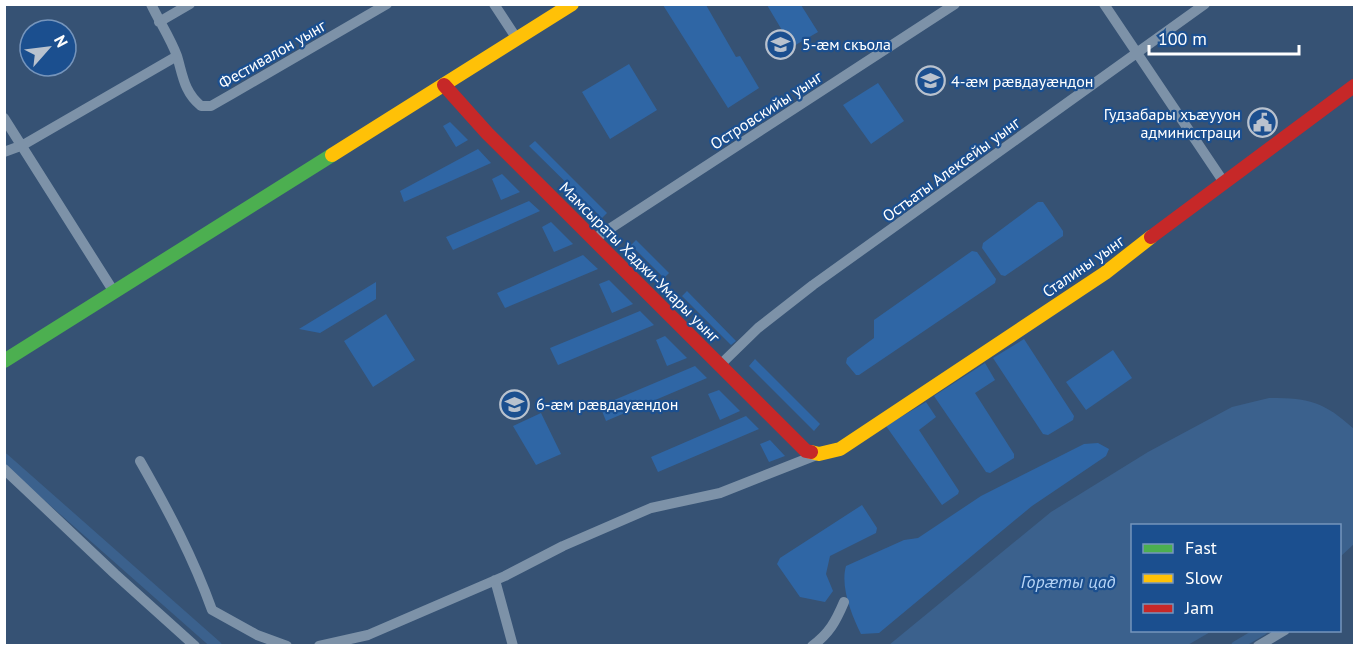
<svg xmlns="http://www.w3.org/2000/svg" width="1359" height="650" viewBox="0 0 1359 650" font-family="'PT Sans',sans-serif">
  <rect width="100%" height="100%" fill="#365274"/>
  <path fill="#2f66a5" d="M663 5H706L736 57 740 56 759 88 728 108Z
    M767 5H801L818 32 792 47Z
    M629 64 657 110 610 139 582 92Z
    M878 83 904 121 871 144 843 105Z
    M450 122 468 140 456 147 443 126Z
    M535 141 607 213 602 218 529 146Z
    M478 149 491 163 404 202 400 191Z
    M502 174 520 192 501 200 492 179Z
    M529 201 540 211 453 250 446 237Z
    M1038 202H1043L1063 231V236L1005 276 1001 275 982 248 983 243Z
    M551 222 573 244 554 252 542 227Z
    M636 240 669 273 664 278 631 245Z
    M972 251 977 252 996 279 995 283 859 375H856L846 363 847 358 874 338V320Z
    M583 255 598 269 505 308 497 293Z
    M609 280 633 304 612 313 599 284Z
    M376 282V299L320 333 299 329Z
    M687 291 736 341 731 345 682 296Z
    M640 311 654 325 558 365 550 348Z
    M386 314 415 360 373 387 344 341Z
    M665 336 687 358 667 366 656 340Z
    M1024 339 1074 416 1073 420 1048 435 1043 434 993 358Z
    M1113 350 1132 378 1086 410 1066 382Z
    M755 359 820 424 814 431 749 366Z
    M985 363 995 380 975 393 1014 454V458L990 473 986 472 934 396Z
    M695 366 707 378 606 421 600 406Z
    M719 390 740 411 720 420 708 394Z
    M926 402 936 417 919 430 959 491 958 494 942 505 886 426Z
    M541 413 561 454 536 465 513 426Z
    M746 416 759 429 658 472 651 457Z
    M770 440 785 456 769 462 760 444Z
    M1098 443 1109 449 1106 456 1032 506 879 633 861 634C852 616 840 587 846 566L904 540 918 538 981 496 1084 444Z
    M862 505 877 528 876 533 830 556 826 574 833 591 825 602 800 597 777 564 780 558Z"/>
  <path fill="#3b618d" d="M1269 398C1310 398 1324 402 1354 429V544L1340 557V526H1132V630L1212 631 1186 646 889 645 1051 512 1148 452 1232 407Z"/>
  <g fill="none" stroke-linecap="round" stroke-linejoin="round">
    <path stroke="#3b618d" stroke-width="10" d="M4 458 217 646
      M1236 646 1263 630"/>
    <path stroke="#7d92a8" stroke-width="10" d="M151 4C159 21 171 39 177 56 183 76 184 92 201 106H211L232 94 387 4
      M494 4 517 39
      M1104 4 1223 181
      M159 22 190 4
      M4 118 114 292
      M4 152 23 145 177 56
      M594 239 955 4
      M720 365 758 328 813 285 1205 4
      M140 461C168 510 193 557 212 610L257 635 287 646
      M4 469 115 574 195 646
      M495 580 513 646
      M319 646 368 635 505 576 563 546 651 508 720 493 819 454
      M812 646C829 634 836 621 844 602
      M1258 646 1285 630"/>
    <path stroke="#4caf50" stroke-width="14" d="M4 361 332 155"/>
    <path stroke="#ffc107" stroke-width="14" d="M332 155 572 4
      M811 452 819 454 840 449 1105 273 1151 237"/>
    <path stroke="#c62828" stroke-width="14" d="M444 85 487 133 806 451 811 452
      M1151 237 1354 86"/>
  </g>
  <defs>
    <symbol id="school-ring" viewBox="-11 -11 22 22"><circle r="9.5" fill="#1b4f8f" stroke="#b9c2ce" stroke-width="1.5"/><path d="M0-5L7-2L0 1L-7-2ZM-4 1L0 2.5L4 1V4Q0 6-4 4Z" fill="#b9c2ce"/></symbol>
    <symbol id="civic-ring" viewBox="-11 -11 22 22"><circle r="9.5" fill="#1b4f8f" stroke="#b9c2ce" stroke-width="1.5"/><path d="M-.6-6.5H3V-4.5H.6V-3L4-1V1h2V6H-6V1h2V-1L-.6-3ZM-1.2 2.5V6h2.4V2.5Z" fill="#b9c2ce"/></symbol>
  </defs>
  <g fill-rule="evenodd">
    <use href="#school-ring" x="764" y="28" width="33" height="33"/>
    <use href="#school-ring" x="914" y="64" width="33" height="33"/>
    <use href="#civic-ring" x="1246" y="106" width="33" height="33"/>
    <use href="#school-ring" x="498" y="388" width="33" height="33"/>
  </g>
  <g text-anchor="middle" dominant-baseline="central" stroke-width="4.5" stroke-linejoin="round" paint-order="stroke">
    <g font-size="16" fill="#fff" stroke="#1b4f8f" text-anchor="start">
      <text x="802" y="44">5-æм скъола</text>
      <text x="951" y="81">4-æм рӕвдауӕндон</text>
      <text x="1241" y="114" text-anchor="end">Гудзабары хъæууон<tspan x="1241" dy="18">администраци</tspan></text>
      <text x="536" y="404">6-æм рӕвдауӕндон</text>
    </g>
    <g font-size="16" fill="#fff" stroke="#1b4f8f">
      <text transform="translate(272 54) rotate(-30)">Фестивалон уынг</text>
      <text transform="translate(766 110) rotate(-33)">Островскийы уынг</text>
      <text transform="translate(951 169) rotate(-36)">Остъаты Алексейы уынг</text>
      <text transform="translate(640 262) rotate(45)">Мамсыраты Хаджи-Умары уынг</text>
      <text transform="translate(1083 266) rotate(-35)">Сталины уынг</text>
    </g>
    <g font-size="18" font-style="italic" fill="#b5d3f5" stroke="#1b4f8f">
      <text x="1068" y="581">Горӕты цад</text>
    </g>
  </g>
  <rect width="1359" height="650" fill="none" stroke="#ffffff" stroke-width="12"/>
  <rect x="1131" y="524" width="210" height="108" fill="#1b4f8f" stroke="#7695bc" stroke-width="1.5"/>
  <rect x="1143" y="544" width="30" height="9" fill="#4caf50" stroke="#7695bc" stroke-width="1.5"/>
  <text x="1185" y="554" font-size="18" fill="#ffffff">Fast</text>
  <rect x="1143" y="574" width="30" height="9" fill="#ffc107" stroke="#7695bc" stroke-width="1.5"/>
  <text x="1185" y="584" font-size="18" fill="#ffffff">Slow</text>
  <rect x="1143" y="604" width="30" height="9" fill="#c62828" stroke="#7695bc" stroke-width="1.5"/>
  <text x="1185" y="614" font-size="18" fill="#ffffff">Jam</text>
  <g transform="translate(48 48) rotate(62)"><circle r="28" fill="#1b4f8f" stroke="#7695bc" stroke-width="1.5"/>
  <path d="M0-4.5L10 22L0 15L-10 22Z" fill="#b9c2ce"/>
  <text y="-9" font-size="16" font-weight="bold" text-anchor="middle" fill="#ffffff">N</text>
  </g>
  <path d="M1149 45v9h150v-9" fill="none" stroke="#ffffff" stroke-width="3"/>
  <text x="1158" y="45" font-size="18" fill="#ffffff" stroke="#1b4f8f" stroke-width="4.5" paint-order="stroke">100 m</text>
</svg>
